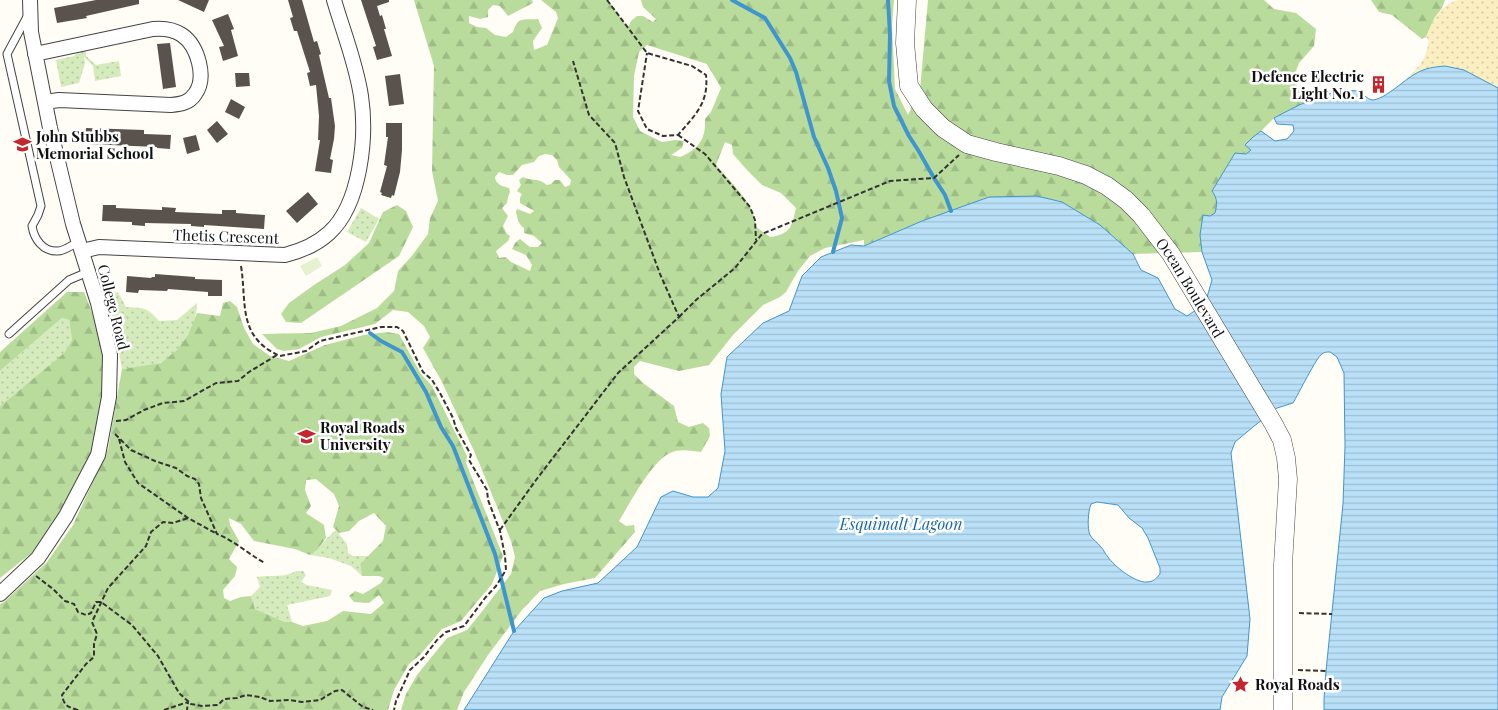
<svg xmlns="http://www.w3.org/2000/svg" width="1498" height="710" viewBox="0 0 1498 710" font-family="'Playfair Display',serif">
  <defs>
    <pattern id="grass-dots" width="8" height="8" patternUnits="userSpaceOnUse" patternTransform="scale(1.25)"><rect width="8" height="8" fill="#d5ebbd"/><path d="M2 2h.1M6 6h.1" fill="none" stroke="#b6c8a1" stroke-width="1.8" stroke-linecap="round"/></pattern>
    <pattern id="forest-firs" width="22" height="20" patternUnits="userSpaceOnUse" patternTransform="scale(1.25)"><rect width="22" height="20" fill="#b9dc9c"/><path d="M5 1l3.5 6h-7zM16 11l3.5 6h-7z" fill="#9ebc85"/></pattern>
    <pattern id="sand-dots" width="8" height="8" patternUnits="userSpaceOnUse" patternTransform="scale(1.25)"><rect width="8" height="8" fill="#fbeec1"/><path d="M2 2h.1M6 6h.1" fill="none" stroke="#d6cba5" stroke-width="1.8" stroke-linecap="round"/></pattern>
    <pattern id="water-rules" width="6" height="5" patternUnits="userSpaceOnUse" patternTransform="scale(1.25)"><rect width="6" height="5" fill="#b9e0f7"/><path d="M0 2.5h6" fill="none" stroke="#9ebfd3"/></pattern>
  </defs>
  <rect width="100%" height="100%" fill="#fffdf5"/>
  <path fill="url(#grass-dots)" d="M86 50V56L96 65 119 61 121 76 95 81 93 66 84 57 85 63 79 83 61 87 56 60 74 56 78 51Z
    M361 208 379 219 366 242 347 232Z
    M118 292 126 307C144 308 147 307 159 321L177 320 197 303C197 325 182 352 162 362 154 366 132 367 122 369L117 341 101 293Z
    M62 318 69 320 72 340 64 353 3 405 0 406V371Z
    M336 530 347 544 348 553 353 556H368L360 564 362 576 351 566 329 558 310 555C320 548 326 538 336 530Z
    M296 571H303L306 575 301 582 307 585 332 590 330 596 287 605 292 622H285L255 609 251 596 260 587 257 577C272 574 282 579 296 571Z"/>
  <path fill="url(#forest-firs)" fill-rule="evenodd" d="M414 0H532L533 3 508 16 500 6 493 5 488 10V17L480 19 469 16V23L477 27 486 28 495 35 506 37 513 32C518 16 523 20 538 19L542 28 533 41 534 50 547 45 558 18 556 12 541 0H608L628 28 631 21 637 16H643L653 22 656 19 643 7 641 0H894L892 26 895 89 908 115 920 90 928 0H1264L1274 9 1296 13 1316 29 1314 46 1299 63 1293 79 1308 102 1274 118 1261 131 1253 137 1245 145 1251 150 1246 154 1216 196 1217 204 1215 214 1210 216 1204 215 1200 235 1202 252 1133 254 1100 225 951 211 922 221 864 246V240L825 248 810 256 798 271 786 292 780 297 763 305 733 335 709 365 679 371 640 361 634 367V374L643 383 674 406 678 422 689 427 703 423 709 428 710 436 701 452C692 451 679 448 670 453 652 461 630 503 619 521L626 526 634 525 635 532 595 578 564 584 540 591 522 610 488 655 464 692 457 710H401L406 694 417 675 447 638 467 630 480 614 511 574 515 557 511 541 475 453 441 380 423 348 430 337 424 326 408 312 393 310 375 324 321 337 299 349 284 351 277 349 262 334 311 333 341 326 377 308 394 291 398 271 411 257 428 234 430 218 438 201 432 171 434 66ZM647 45 707 64 721 88 711 112 705 119C706 140 698 149 680 157L671 155 682 148 684 141 675 140 662 142 640 131 633 117 634 76 639 52ZM725 142 732 145 733 154 747 170 762 185 781 193 796 208C792 226 791 234 770 237L756 227C755 203 731 183 716 165ZM545 154 552 155 557 160 559 167 571 180 570 185 565 187 560 180H555L551 184 547 185C537 177 534 182 523 177L519 180 521 185 517 191 522 194 520 198V203L534 211 530 214 517 209 516 212C518 219 518 224 524 228V233L534 236 542 243 538 247H530L520 239 515 243 512 249 526 255 532 265 530 271 511 262 506 257 499 258 496 251 508 241 510 236 507 234 503 226 508 216 502 208 507 203 508 197 510 192 509 188C502 186 496 185 495 177L499 172 507 175H513L522 165 534 162 539 156Z
    M1371 0H1445L1442 8 1435 17 1426 37 1422 39 1392 15 1379 12Z
    M397 205 406 211 413 227 399 256 301 323 286 322 281 314 289 303 314 285 345 265 369 243 383 212Z
    M67 292H84L99 330 104 364 102 404 92 451 63 507 33 552 0 578V406L3 404 64 353 72 340 69 320 62 318 0 371V352Z
    M230 301 237 307 244 328 253 344 270 356 289 361 325 345 364 335 387 332 399 334 421 374 432 386 467 456 466 463 503 556 492 584 461 621 442 629 420 655 409 664 394 690 388 710H0V604L4 602 47 562 73 525 108 449 122 369 161 363 177 350 188 335 197 313 220 316 223 303ZM316 479 334 494 339 506 333 527 339 533 349 531 359 521 374 513 386 526 383 541 360 564 362 576H379L384 578 381 583 363 594 355 591 349 596 354 602 369 603 379 595 384 603 371 614 343 611 327 621 303 626 292 622H285L255 609 251 596 241 597 230 601 224 598 223 590 235 576 237 567 229 559 239 541 230 525 229 518 241 524 254 541 295 549 310 555 317 550 326 538 324 525 306 513 311 506 305 490 306 480Z"/>
  <path fill="url(#sand-dots)" d="M1458 0H1498V112L1209 323 1140 322 1158 278 1175 310 1187 316 1205 304 1212 280 1202 252 1200 235 1203 215 1210 216 1215 214C1217 205 1218 199 1212 191L1235 153 1246 154 1251 150 1245 145 1253 137 1261 131 1275 141 1287 139 1294 130 1293 125 1277 124 1274 118C1295 107 1320 93 1344 91 1349 90 1354 91 1359 91 1363 94 1367 99 1372 100 1385 100 1414 74 1421 63 1426 57 1427 48 1429 41L1426 37C1434 19 1438 7 1458 0Z"/>
  <path fill="#e6f2cf" d="M317 257 322 266 306 276 300 266Z"/>
  <path fill="url(#water-rules)" stroke="#3f96cf" fill-rule="evenodd" d="M1445 66 1464 70 1498 88V710H1324V699L1326 671 1343 504 1345 446 1344 373 1337 357 1330 352C1327 352 1324 352 1322 354 1317 356 1298 395 1293 403L1277 408 1253 427 1235 442 1231 453 1250 619 1247 656 1222 697 1220 710H464L514 631 544 598 562 591 598 583 637 547 661 497 673 491 693 497H708L718 488 725 451 721 394 727 357 763 323 789 311 802 276 821 257 851 245 864 246 922 221 989 197 1037 196 1062 202 1100 225 1133 254 1141 270 1158 278 1175 309 1187 316 1205 304 1212 280 1202 252 1200 235 1203 215 1210 216 1215 213C1217 205 1218 199 1212 191L1235 153 1246 154 1251 150 1245 145 1253 137 1261 131 1275 141 1287 139 1294 131 1293 125 1277 124 1274 118C1295 107 1320 93 1344 91 1349 90 1354 91 1359 91 1363 94 1367 99 1372 100 1384 100 1404 80 1415 74 1425 68 1434 67 1445 66ZM1097 502 1118 505 1129 518 1142 528 1148 538 1160 568V574C1156 579 1153 582 1147 582 1135 583 1114 566 1108 557 1105 554 1104 550 1101 547 1098 543 1092 539 1090 535 1087 529 1088 511 1091 504Z"/>
  <g fill="none" stroke-linecap="round" stroke-linejoin="round">
    <path stroke="#3f96cf" stroke-width="4" d="M732 0 765 18 790 58 796 72 814 137 828 168 836 191 842 218 833 252
      M888 0 890 35 889 81 894 106 909 136 918 150 934 178 945 195 951 211
      M370 333 381 341 402 352 426 392 441 427 453 446 495 554 514 631"/>
  </g>
  <path fill="#5a524d" d="M96 0H139V4L86 16 87 18 57 23 54 8Z
    M178 0H209L204 12Z
    M288 0H302L314 42 317 41 321 54 319 55 329 98H331L335 126 334 139 330 159 333 160 331 173 315 171 320 140H318L319 116 316 85 310 86 307 73 310 72 297 31H294L290 18 293 17Z
    M361 0H389V2L377 6 380 16 382 15 386 29H384L392 56 377 60 373 47 376 46Z
    M228 14 234 29 231 30 238 56 223 61 219 47 224 46 212 20Z
    M170 43 176 87 163 89 157 44Z
    M235 73H249L250 86 236 87Z
    M400 74 404 104 389 106 385 76Z
    M231 99 245 107 239 119 225 112Z
    M217 121 228 134 217 143 207 130Z
    M386 123H402V150L400 172 394 196 392 195 391 198 381 195 382 193 380 192 387 166 384 165 388 137H386Z
    M86 128 144 130V134L171 135 170 149 157 148V147L85 144Z
    M196 135 200 150 187 154 183 138Z
    M308 192 318 204 297 223 286 211Z
    M103 205H116V208L162 210V207L176 208 175 212 222 214V210H236V213L265 215 264 229 204 225V227L191 226V224L145 223V226L132 225V222L102 221Z
    M155 274 195 277V279L222 280V296H208V292L168 289 167 291 139 290 138 293 126 292 127 276 151 278 152 277H155Z"/>
  <g fill="none" stroke-linecap="round" stroke-linejoin="round">
    <defs>
      <path id="service" d="M28 15 7 54 41 206 38 215 32 226C34 239 43 252 58 251 64 251 73 245 79 241
        M9 334 69 280 88 272"/>
      <path id="minor" d="M35 54 153 29C164 28 173 29 182 35 198 46 207 78 195 94 189 103 181 104 171 105L59 100 45 102
        M82 251 99 247 285 255C301 251 316 245 329 233 361 204 367 136 361 96 356 63 343 31 334 0
        M0 594 38 558 66 516 98 455 109 397 110 355 98 303 73 224 50 128 31 32 30 0"/>
      <g id="tertiary">
        <path id="s1" d="M907 0 905 43 909 86 924 109 943 128 967 144 996 152 1059 166 1086 175 1107 186 1126 200 1141 215 1171 254 1273 423 1282 440 1286 458 1288 479 1283 565V710"/>
      </g>
    </defs>
    <use href="#service" stroke="#444" stroke-width="9"/>
    <use href="#minor" stroke="#444" stroke-width="16"/>
    <use href="#tertiary" stroke="#444" stroke-width="19"/>
    <path stroke="#333" stroke-width="2" stroke-dasharray="5 2.5" stroke-linecap="butt" d="M607 0 647 53 692 66 706 75C709 103 695 115 678 135L663 136 647 129 638 111 647 53
      M678 135 705 154 750 207 755 220 756 240
      M241 266C247 303 237 337 280 356L306 351 320 341 381 327H397L403 331 423 372 432 380 440 393 453 418 456 428 471 455 469 460 487 490 488 500 500 531 505 556 506 570 496 586 485 598 464 626 446 632 437 640 424 657 410 670 396 701 394 710
      M679 317 696 300 735 268 762 234 890 181 934 178 959 155
      M116 421 126 420 144 410 163 403 184 401 216 383 238 381 249 372 277 355
      M115 434 131 450 155 461 176 468 187 476 195 479 199 484 201 498 217 534C235 541 248 554 265 563
      M119 439 125 462 138 483 188 518 217 534
      M500 530 536 480 618 373 679 317 660 274 624 177 615 143 589 115 573 61
      M36 576 53 589 65 601 74 604 78 612 86 615 91 613 96 602H101L132 625 158 656 179 693 191 704 202 706 218 705 224 699 237 698 246 695 260 697 270 701 289 700 302 702 320 700 335 691 342 690 363 707 373 710
      M1299 613 1332 614
      M1298 670 1326 671
      M78 710C68 707 64 706 62 695L86 664 94 657V644L97 634 92 622 108 588 146 546 151 532 163 522 173 523 188 518
      M164 710 188 702 187 710"/>
    <use href="#service" stroke="#fff" stroke-width="7"/>
    <use href="#minor" stroke="#fff" stroke-width="14"/>
    <use href="#tertiary" stroke="#fff" stroke-width="18"/>
  </g>
  <defs>
    <symbol id="building-bare" viewBox="-9 -9 18 18"><path d="M-4-6H4V6H1V3H-1V6H-4ZM-2.5-4.3h1.7v1.8h-1.7ZM.8-4.3h1.7v1.8H.8ZM-2.5-1h1.7V.8h-1.7ZM.8-1h1.7V.8H.8Z" fill="#c4262e" stroke="#fff" stroke-width="2.5" paint-order="stroke"/></symbol>
    <symbol id="school-bare" viewBox="-9 -9 18 18"><path d="M0-5L7-2L0 1L-7-2ZM-4 1L0 2.5L4 1V4Q0 6-4 4Z" fill="#c4262e" stroke="#fff" stroke-width="2.5" paint-order="stroke"/></symbol>
    <symbol id="university-bare" viewBox="-9 -9 18 18"><path d="M0-5L7-2L0 1L-7-2ZM-4 1L0 2.5L4 1V4Q0 6-4 4Z" fill="#c4262e" stroke="#fff" stroke-width="2.5" paint-order="stroke"/></symbol>
    <symbol id="sight-bare" viewBox="-9 -9 18 18"><path d="M0-6L1.8-2.2L6-1.7L2.9 1.2L3.7 5.4L0 3.3L-3.7 5.4L-2.9 1.2L-6-1.7L-1.8-2.2Z" fill="#c4262e" stroke="#fff" stroke-width="2.5" paint-order="stroke"/></symbol>
  </defs>
  <g fill-rule="evenodd">
    <use href="#building-bare" x="1366" y="72" width="25" height="25"/>
    <use href="#school-bare" x="10" y="132" width="25" height="25"/>
    <use href="#university-bare" x="294" y="424" width="25" height="25"/>
    <use href="#sight-bare" x="1228" y="672" width="25" height="25"/>
  </g>
  <g text-anchor="middle" dominant-baseline="central" stroke-width="5" stroke-linejoin="round" paint-order="stroke">
    <g font-size="15" font-weight="bold" fill="#111" stroke="#fff" text-anchor="start">
      <text x="1364" y="76" text-anchor="end">Defence Electric<tspan x="1364" dy="17">Light No. 1</tspan></text>
      <text x="36" y="136">John Stubbs<tspan x="36" dy="17">Memorial School</tspan></text>
      <text x="320" y="427">Royal Roads<tspan x="320" dy="17">University</tspan></text>
      <text x="1255" y="684">Royal Roads</text>
    </g>
    <g font-size="15" fill="#111" stroke="#fff">
      <text transform="translate(226 236) rotate(2)">Thetis Crescent</text>
      <text stroke="none"><textPath href="#s1" startOffset="449">Ocean Boulevard</textPath></text>
      <text transform="translate(114 307) rotate(76)">College Road</text>
    </g>
    <g font-size="16" font-style="italic" fill="#1768a6" stroke="#fff">
      <text x="901" y="523">Esquimalt Lagoon</text>
    </g>
  </g>
</svg>
